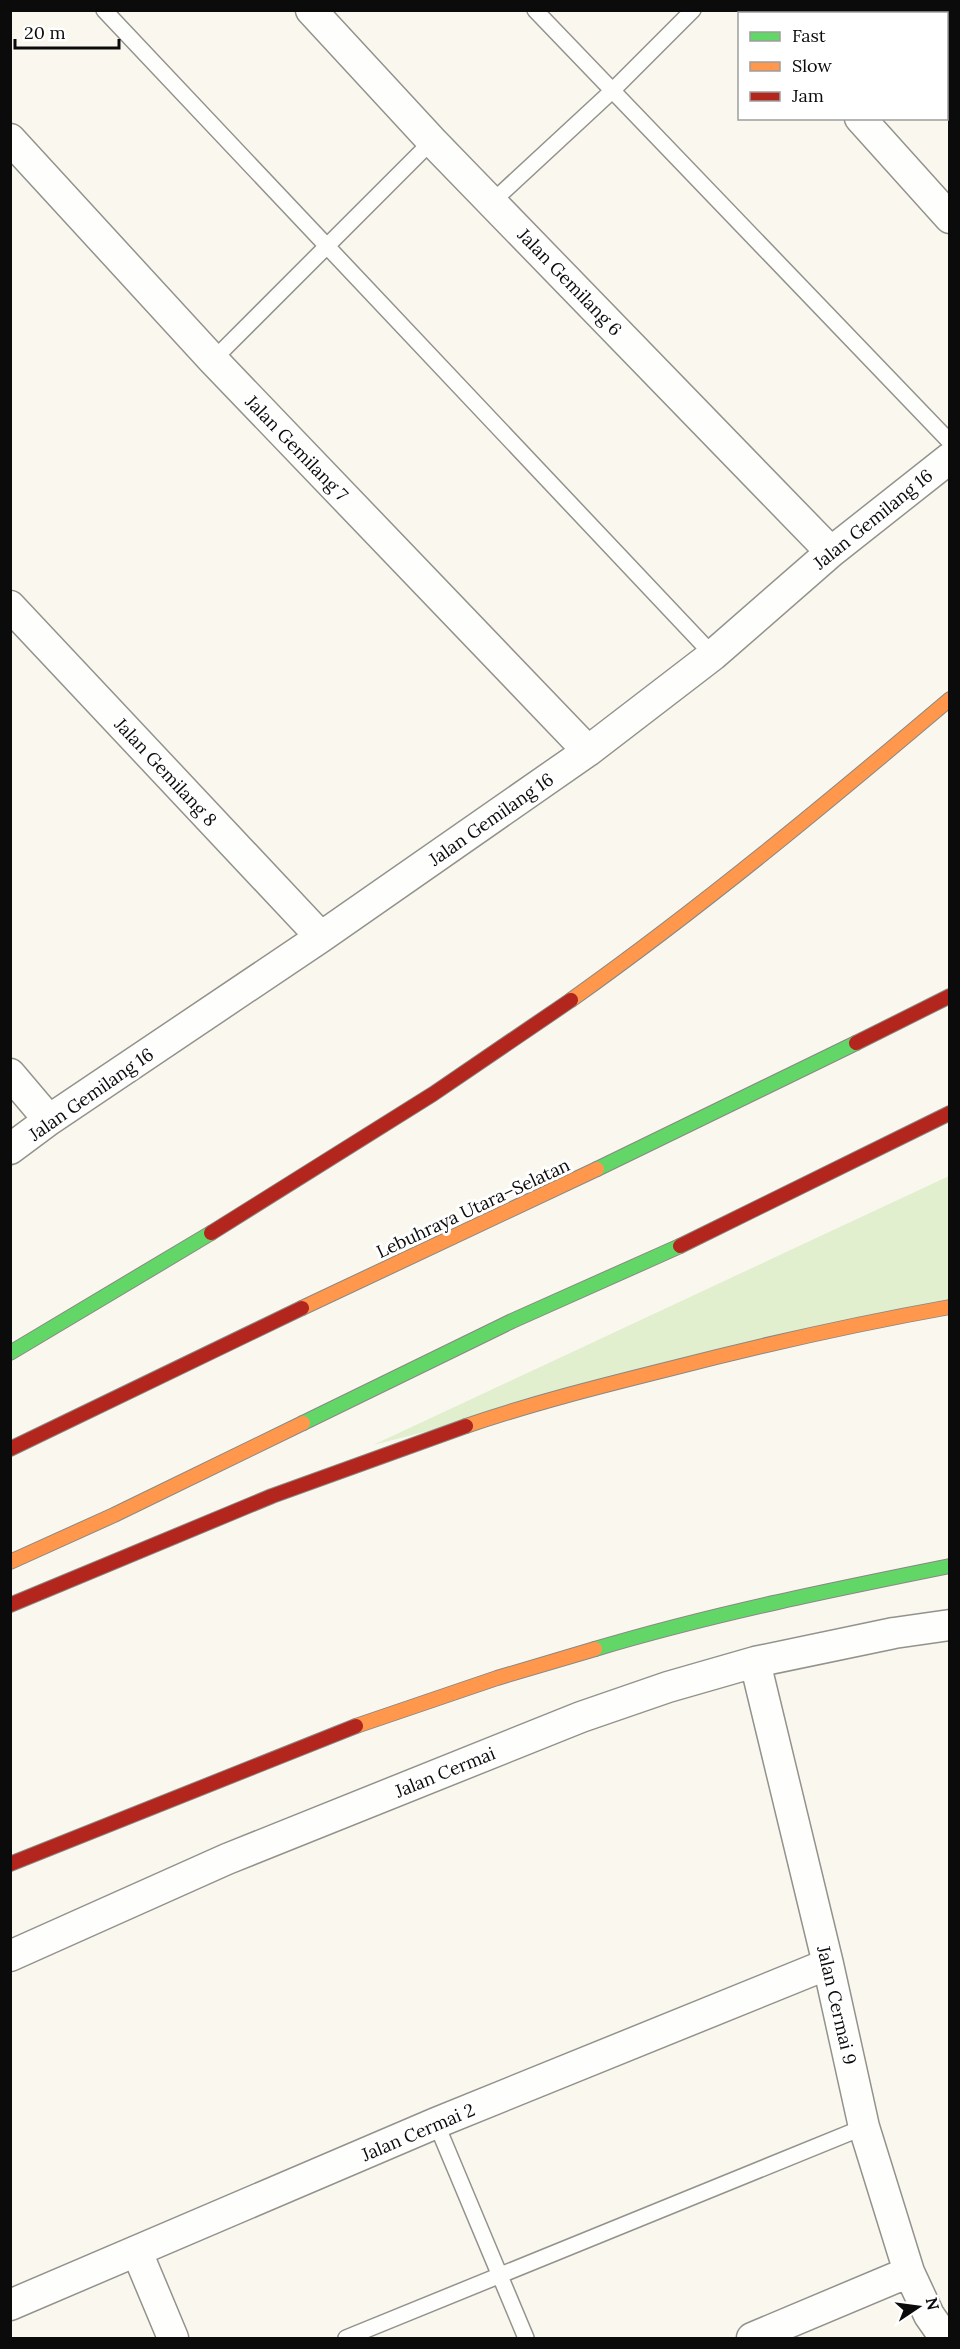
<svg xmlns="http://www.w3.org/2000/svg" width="960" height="2349" viewBox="0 0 960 2349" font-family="Lora,serif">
  <rect width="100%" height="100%" fill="#faf8ee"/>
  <path fill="#e1efce" d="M949 1176V1300L373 1445Z"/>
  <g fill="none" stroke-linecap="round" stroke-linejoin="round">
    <defs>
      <path id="lane" d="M104 10 713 655
        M535 10 950 442
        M492 202 612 91 693 10
        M213 360 432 141
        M436 2123 526 2338
        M346 2338 864 2127"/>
      <path id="street" d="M311 10 432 141 831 552
        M762 10 765 14
        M860 118 950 218
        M10 139 213 360 588 751
        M10 606 321 937
        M10 1074 49 1120
        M10 1149 49 1120 321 937 588 751 713 655 831 552 950 458
        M755 1662 828 1964 864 2127 909 2272 929 2315 945 2338
        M10 1956 227 1859 581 1717 668 1687 755 1662 894 1633 950 1625
        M137 2252 173 2338
        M10 2305 436 2123 828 1964
        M752 2338 909 2272"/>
      <path id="fast" d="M597 1169 856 1043
        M10 1353 211 1233
        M303 1423 512 1321 680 1246
        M595 1649C712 1614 831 1590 950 1566"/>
      <path id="slow" d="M571 1000C703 906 827 803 950 699
        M302 1308 597 1169
        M466 1426C533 1403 601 1386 669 1369 762 1345 855 1324 950 1307
        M10 1562 114 1515 303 1423
        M356 1726 497 1678 595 1649"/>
      <path id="jam" d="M856 1043 950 996
        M211 1233 433 1094 571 1000
        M680 1246 950 1113
        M10 1449 302 1308
        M10 1605 272 1496 466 1426
        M10 1864 356 1726"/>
    </defs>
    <use href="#lane" stroke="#93928d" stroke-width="18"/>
    <use href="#street" stroke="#93928d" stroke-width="33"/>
    <use href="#fast" stroke="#898884" stroke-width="16"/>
    <use href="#slow" stroke="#898884" stroke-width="16"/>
    <use href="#jam" stroke="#898884" stroke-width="16"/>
    <use href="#lane" stroke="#fefefc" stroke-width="15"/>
    <use href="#street" stroke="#fefefc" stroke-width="30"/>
    <use href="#fast" stroke="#63d668" stroke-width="14"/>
    <use href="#slow" stroke="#ff974d" stroke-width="14"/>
    <use href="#jam" stroke="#b3261e" stroke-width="14"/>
  </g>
  <g text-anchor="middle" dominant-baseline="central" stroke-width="6" stroke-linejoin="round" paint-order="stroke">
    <g font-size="18" fill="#0b0b0b" stroke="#fff">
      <text transform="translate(570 282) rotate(46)">Jalan Gemilang 6</text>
      <text transform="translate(297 448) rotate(46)">Jalan Gemilang 7</text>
      <text transform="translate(873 519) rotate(-39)">Jalan Gemilang 16</text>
      <text transform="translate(166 772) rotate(47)">Jalan Gemilang 8</text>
      <text transform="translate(491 819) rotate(-35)">Jalan Gemilang 16</text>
      <text transform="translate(91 1094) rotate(-35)">Jalan Gemilang 16</text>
      <text transform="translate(473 1208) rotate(-25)">Lebuhraya Utara–Selatan</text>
      <text transform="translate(445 1772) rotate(-22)">Jalan Cermai</text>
      <text transform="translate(837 2005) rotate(77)">Jalan Cermai 9</text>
      <text transform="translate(418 2132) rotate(-23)">Jalan Cermai 2</text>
    </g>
  </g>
  <rect width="960" height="2349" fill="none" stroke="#0b0b0b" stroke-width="24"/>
  <rect x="738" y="12" width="210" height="108" fill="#ffffff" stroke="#9d9d9d" stroke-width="1.5"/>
  <rect x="750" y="32" width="30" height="9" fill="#63d668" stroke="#9d9d9d" stroke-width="1.5"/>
  <text x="792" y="42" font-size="18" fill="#0b0b0b">Fast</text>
  <rect x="750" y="62" width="30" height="9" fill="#ff974d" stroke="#9d9d9d" stroke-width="1.5"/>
  <text x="792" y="72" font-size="18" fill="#0b0b0b">Slow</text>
  <rect x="750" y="92" width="30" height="9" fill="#b3261e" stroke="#9d9d9d" stroke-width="1.5"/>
  <text x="792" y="102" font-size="18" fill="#0b0b0b">Jam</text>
  <g transform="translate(918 2307) rotate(77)" stroke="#ffffff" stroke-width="4.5" paint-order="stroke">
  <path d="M0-4.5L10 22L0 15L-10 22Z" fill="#0b0b0b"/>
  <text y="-9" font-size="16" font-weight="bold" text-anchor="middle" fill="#0b0b0b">N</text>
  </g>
  <path d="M15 39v9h104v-9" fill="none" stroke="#0b0b0b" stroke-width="3"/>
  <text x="24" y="39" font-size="18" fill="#0b0b0b" stroke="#ffffff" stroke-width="4.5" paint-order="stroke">20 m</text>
</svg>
